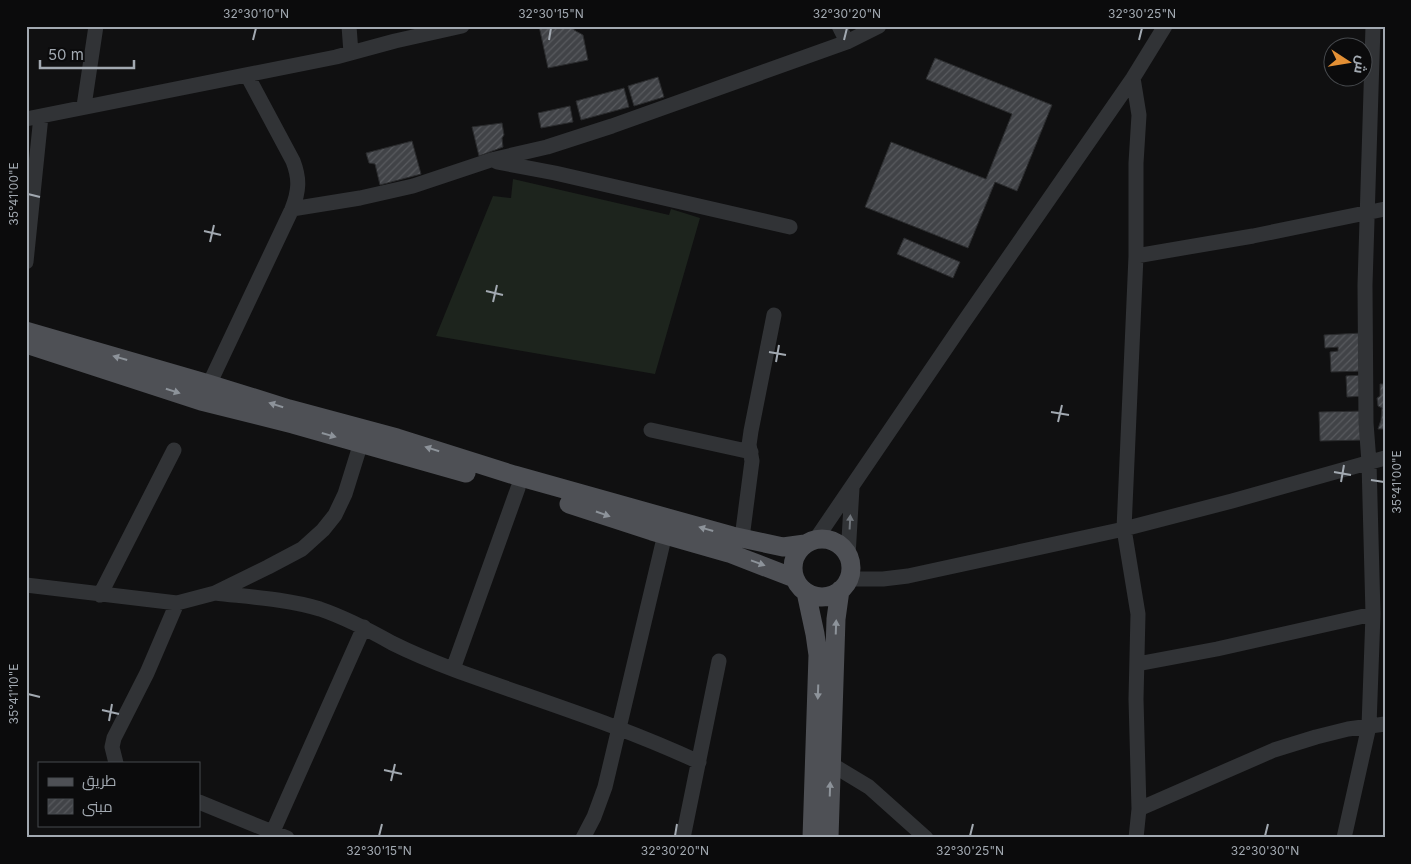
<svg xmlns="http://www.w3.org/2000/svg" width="1411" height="864" viewBox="0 0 1411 864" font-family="Inter,Cairo,sans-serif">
  <defs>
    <pattern id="building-hatch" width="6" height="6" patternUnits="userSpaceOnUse" patternTransform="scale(1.25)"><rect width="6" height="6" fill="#414347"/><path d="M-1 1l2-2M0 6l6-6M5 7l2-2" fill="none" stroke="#595b5f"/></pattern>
  </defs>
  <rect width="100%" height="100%" fill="#101011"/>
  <path fill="#1d241d" d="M513 179 669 215 671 209 700 218 655 374 436 336 493 196 511 198Z"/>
  <path fill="url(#building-hatch)" stroke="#2a2b2d" d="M539 26H574V30L583 35 588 60 548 68Z
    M935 58 1052 105 1017 191 995 182 968 248 865 207 891 142 986 179 1012 114 926 79Z
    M658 77 664 97 634 106 628 86Z
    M624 88 629 107 581 120 576 101Z
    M570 106 573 122 541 128 538 113Z
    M502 123 504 135 502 138 503 147 479 156 472 127Z
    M412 141 421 174 380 185 375 164 369 163 366 153Z
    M904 238 960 262 953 278 897 254Z
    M1362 333 1364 371 1331 372 1330 352 1338 351V347L1325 348 1324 335Z
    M1363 375 1365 396 1347 397 1346 376Z
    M1380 384H1385V429H1378L1381 420 1382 408 1378 406 1377 398 1380 396Z
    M1364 411 1365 440 1320 441 1319 412Z"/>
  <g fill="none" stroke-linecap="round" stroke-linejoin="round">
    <path stroke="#313336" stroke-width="15" d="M349 26 351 53
      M839 26 847 42
      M1133 78 1139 115 1136 163V256L1124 529 1138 614 1136 699 1139 809 1136 838
      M84 106 96 26
      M26 119 336 57 395 41 462 26
      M497 162 555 173 790 227
      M292 209 360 198 413 186 491 160 547 147 612 126 847 42 879 26
      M1136 256 1253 236 1385 209
      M26 262 41 116
      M205 393 292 209C299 191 300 179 293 161L247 75
      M651 430 751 452
      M742 538 752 461 749 445 751 431 774 315
      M816 539 961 326 1133 78 1165 26
      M848 556 852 488
      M848 579H883L908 576 1124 529 1232 501 1385 458
      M26 585 177 603
      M215 593C250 597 287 599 320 609 346 618 369 630 392 643 412 653 434 662 455 670 537 700 620 725 699 762
      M100 595 174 450
      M1137 664 1217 649 1373 614
      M453 669 518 488
      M116 763 112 747 114 738 147 673 177 603 215 593 268 567 302 549 323 530 335 515 345 494 364 433
      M831 764 869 787 926 838
      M199 802 287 838
      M1139 809 1274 750 1316 737 1348 729 1385 724
      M270 838 364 627
      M583 838 594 817 605 787 665 534
      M683 838 719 661
      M1344 838 1369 726 1373 614 1369 462 1366 423 1365 285 1373 26"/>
    <path stroke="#4e5055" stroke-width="19" d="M26 331 209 384 289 409 397 438 514 475 732 536 783 547 805 544
      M26 344 201 401 293 424 466 473
      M569 504 652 531 729 553 794 578
      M793 568a29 29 0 1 1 58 0a29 29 0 1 1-58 0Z
      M806 592 815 634 818 655 812 838
      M829 838 836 619 840 590"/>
  </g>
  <defs><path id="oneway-solid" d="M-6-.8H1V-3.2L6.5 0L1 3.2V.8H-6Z" transform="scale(1.25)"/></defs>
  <g fill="#8d939a">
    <use href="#oneway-solid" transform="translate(120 358) rotate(-164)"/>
    <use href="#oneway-solid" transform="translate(173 391) rotate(18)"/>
    <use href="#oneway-solid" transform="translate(276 405) rotate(-163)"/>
    <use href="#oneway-solid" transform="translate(329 435) rotate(16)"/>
    <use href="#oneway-solid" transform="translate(432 449) rotate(-163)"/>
    <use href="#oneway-solid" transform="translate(603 514) rotate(19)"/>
    <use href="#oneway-solid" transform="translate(706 529) rotate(-164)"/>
    <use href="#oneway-solid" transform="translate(758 563) rotate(20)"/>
    <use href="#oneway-solid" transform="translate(836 627) rotate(-88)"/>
    <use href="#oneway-solid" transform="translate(818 692) rotate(92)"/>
    <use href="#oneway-solid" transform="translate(830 789) rotate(-88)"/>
  </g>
  <use fill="#6f747a" href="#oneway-solid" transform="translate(850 522) rotate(-87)"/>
  <path fill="none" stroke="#a2a9b1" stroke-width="2" d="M253 40 256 28M549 40 551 28M844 40 847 28M1139 40 1142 28M28 194 40 197M204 231 221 235M210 242 214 225M486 291 503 295M493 302 497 285M769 352 786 355M776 362 779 345M1051 412 1069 415M1058 422 1062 405M1334 472 1351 475M1371 480 1384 482M1341 482 1344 465M28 694 40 697M102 710 119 714M109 721 112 704M384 770 402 774M391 781 395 764M379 836 382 824M675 836 677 824M970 836 973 824M1265 836 1268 824"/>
  <rect width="1411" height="864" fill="none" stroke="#0b0b0c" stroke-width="55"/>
  <rect x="38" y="762" width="162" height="65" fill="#0b0b0c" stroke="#474a4e"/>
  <rect x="48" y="778" width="25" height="8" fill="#4e5055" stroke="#474a4e"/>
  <text x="82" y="786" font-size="15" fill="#a2a9b1">طريق</text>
  <rect x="48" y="799" width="25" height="15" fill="url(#building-hatch)" stroke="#474a4e"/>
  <text x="82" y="812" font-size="15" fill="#a2a9b1">مبنى</text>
  <g transform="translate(1348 62) rotate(102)"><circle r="24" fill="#0b0b0c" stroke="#474a4e"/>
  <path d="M0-4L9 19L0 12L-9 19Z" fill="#e49035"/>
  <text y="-8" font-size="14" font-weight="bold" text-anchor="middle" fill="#a2a9b1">ش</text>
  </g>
  <path d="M40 60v8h94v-8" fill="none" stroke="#a2a9b1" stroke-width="2.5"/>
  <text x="48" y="60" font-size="15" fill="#a2a9b1" stroke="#0b0b0c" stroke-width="4" paint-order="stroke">50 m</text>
  <rect x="28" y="28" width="1356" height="808" fill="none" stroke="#a2a9b1" stroke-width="2"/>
  <g font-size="12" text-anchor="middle" fill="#a2a9b1">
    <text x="256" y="18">32°30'10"N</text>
    <text x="551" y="18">32°30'15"N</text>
    <text x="847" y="18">32°30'20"N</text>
    <text x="1142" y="18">32°30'25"N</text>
    <text transform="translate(14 194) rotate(-90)" y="4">35°41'00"E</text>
    <text transform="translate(1397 482) rotate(-90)" y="4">35°41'00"E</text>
    <text transform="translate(14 694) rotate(-90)" y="4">35°41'10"E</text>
    <text x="379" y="855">32°30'15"N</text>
    <text x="675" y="855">32°30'20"N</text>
    <text x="970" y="855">32°30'25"N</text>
    <text x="1265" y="855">32°30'30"N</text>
  </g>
</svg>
